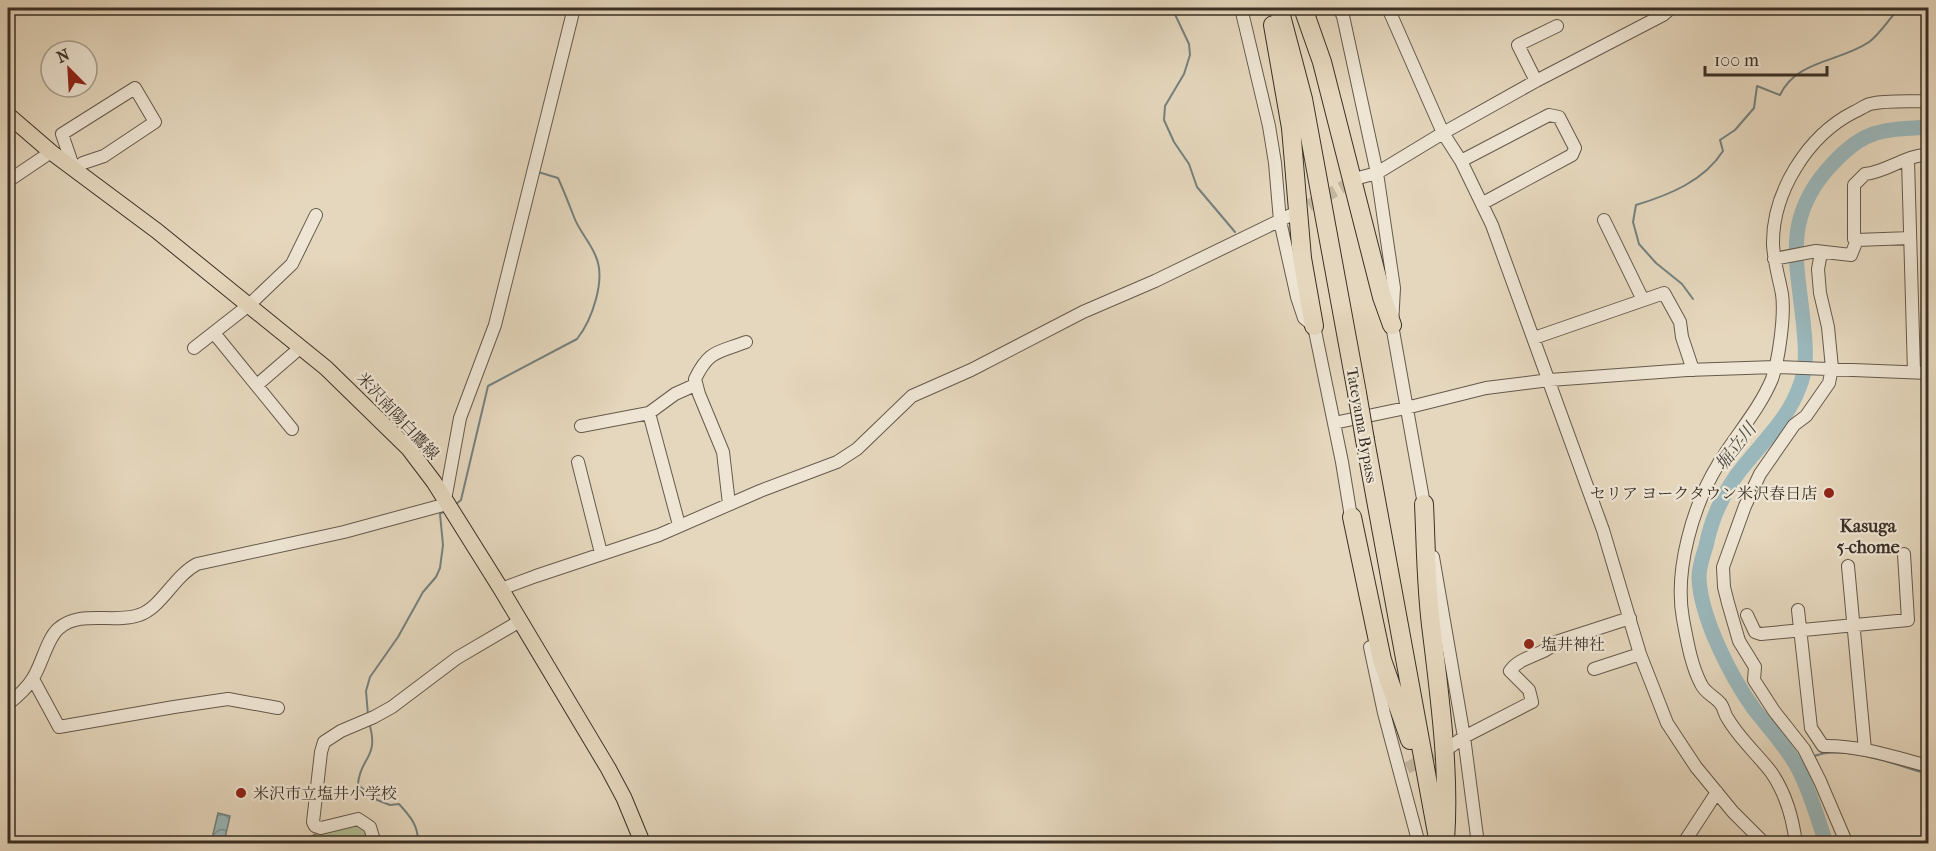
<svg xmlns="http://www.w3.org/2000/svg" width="1936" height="851" viewBox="0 0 1936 851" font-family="'IM FELL French Canon','Noto Serif JP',serif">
  <defs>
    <pattern id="water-waves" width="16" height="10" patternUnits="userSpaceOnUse" patternTransform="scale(1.5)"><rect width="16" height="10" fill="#9ab7bb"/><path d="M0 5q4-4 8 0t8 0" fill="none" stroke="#7f9598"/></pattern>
  </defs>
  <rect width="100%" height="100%" fill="#e5d7bd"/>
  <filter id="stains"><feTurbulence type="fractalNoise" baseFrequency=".00333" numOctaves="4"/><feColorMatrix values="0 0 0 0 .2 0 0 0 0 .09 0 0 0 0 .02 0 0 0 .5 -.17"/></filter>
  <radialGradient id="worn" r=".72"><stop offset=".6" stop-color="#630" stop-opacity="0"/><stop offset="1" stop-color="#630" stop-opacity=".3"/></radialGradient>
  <path fill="#b2bf93" stroke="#76785c" stroke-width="1.5" d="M358 823 365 827 370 844H295L318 833Z"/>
  <path fill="url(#water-waves)" stroke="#74817f" stroke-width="1.5" d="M218 813 230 816 224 843H211Z"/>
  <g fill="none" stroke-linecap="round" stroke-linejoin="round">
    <path stroke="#74817f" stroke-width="2" d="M1172 8 1189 44 1190 55 1184 74 1165 106 1164 120 1174 142 1189 164 1197 187 1235 232
      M579 13 593 8
      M1693 299 1682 284 1656 263 1639 244 1633 222 1636 205C1669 195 1704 181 1723 151L1720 140 1735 130 1754 108 1757 86 1780 95C1796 60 1840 62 1869 42 1881 33 1889 18 1900 8
      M455 505 461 500 488 386 577 339C592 320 606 280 596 257 591 243 579 231 574 217 569 204 564 191 558 178L538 172
      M368 715 366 691 370 677 398 637 423 592 436 577 440 568 443 545 440 514 445 511
      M369 723C380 758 360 757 358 784 363 792 370 790 377 800L390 805 399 804C410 816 419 826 418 844
      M1812 757C1843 743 1896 765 1928 774
      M1796 764 1804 760"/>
    <path stroke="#9ab7bb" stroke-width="15" d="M1826 844C1819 821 1807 783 1795 763 1784 744 1768 727 1754 709 1731 677 1700 617 1699 577 1699 567 1703 555 1706 546 1711 521 1722 496 1736 476 1758 446 1786 423 1799 388 1807 369 1806 350 1804 330 1799 269 1781 224 1826 171 1861 130 1877 130 1928 127"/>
    <path stroke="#c3b69f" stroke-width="12" stroke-dasharray="12 6" stroke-linecap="butt" d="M1293 214 1357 179
      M1407 768 1449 747"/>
    <defs>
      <path id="minor" d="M1241 8 1269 126 1275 163 1280 221 1297 297 1304 318 1314 326 1342 462 1352 523
        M1339 8 1343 16 1377 173 1394 288 1392 325 1425 510
        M1388 8 1443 133 1461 161 1492 225 1603 530 1640 654 1667 723 1696 767 1733 812 1765 844
        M1536 81 1518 45 1557 26
        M135 88 155 122 104 156 83 163 74 169 62 134Z
        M1908 160 1914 372
        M1461 161 1549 115 1559 117 1575 148 1572 155 1483 203
        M1358 178 1377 173 1443 133 1536 81 1663 15 1671 8
        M8 181 51 152
        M1604 220 1643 300
        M1857 240 1854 239V185L1865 174C1887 172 1907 154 1928 155
        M1821 253 1818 269 1820 293 1828 327 1832 368 1829 383 1806 416 1794 425 1760 474 1745 506 1723 567 1724 587 1728 603 1739 641 1755 667 1754 680 1774 711 1804 749 1820 781 1847 844
        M1774 259 1816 251 1851 255 1857 240 1910 238
        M214 333 292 429
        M1534 338 1664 293 1680 322 1682 337 1693 370
        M194 348 249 305 292 264 316 215
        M257 385 301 347
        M649 413 679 525
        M1334 423 1406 408 1486 388 1550 380 1687 370 1775 367 1928 373
        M581 426 649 413 675 394 695 385
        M578 462 601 553
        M445 500 460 418 495 325 574 8
        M729 504 723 452 699 394 695 379C709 350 717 353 746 342
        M1433 557 1464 737 1478 844
        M1848 566 1865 750
        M501 589 536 576 659 535 760 491 837 462 857 449 912 396 971 370 1083 312 1155 281 1291 215
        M1798 610 1811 728 1823 746C1859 745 1894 757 1928 766
        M1747 615 1755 632 1761 634 1908 620 1904 554
        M1370 647 1384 713 1419 844
        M1594 669 1640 654
        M33 679 59 727 174 707 228 699 278 708
        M8 704C17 697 27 688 33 678 42 664 47 639 58 629 80 609 114 624 139 615 161 608 174 576 197 564L344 532 447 504
        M1450 747 1464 737 1532 702 1529 690 1510 671C1521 655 1544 656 1556 642L1630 618
        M375 844 370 827 358 819 321 828 315 826 313 822 321 752 324 742 341 731 374 717 392 707 457 658 520 621
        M1683 844 1717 792
        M1796 844C1793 819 1785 792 1771 772 1757 754 1739 738 1728 719 1724 714 1724 707 1720 703 1714 696 1705 693 1701 684 1691 665 1687 640 1683 619 1674 570 1693 505 1719 463 1736 435 1759 410 1772 379 1779 359 1785 315 1782 294 1779 278 1774 262 1773 245 1772 193 1807 136 1854 112 1859 110 1864 106 1870 104 1887 100 1910 102 1928 101"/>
      <path id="major" d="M8 115 51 152 157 231 326 368 409 449 434 482 501 589 608 768 624 798 643 844"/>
      <path id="highway" d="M1279 8 1303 99 1357 393
        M1303 8 1322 62 1382 297 1392 325
        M1273 25 1291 128 1302 258 1314 326
        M1365 440 1439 844
        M1424 504C1426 546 1426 590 1432 633 1440 699 1450 774 1445 840
        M1352 517 1382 660 1410 740"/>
    </defs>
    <use href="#minor" stroke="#655a4c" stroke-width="14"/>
    <use href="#major" stroke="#3a3026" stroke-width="17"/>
    <use href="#highway" stroke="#3a3026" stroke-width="20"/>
    <use href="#minor" stroke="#eee5d4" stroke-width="12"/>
    <use href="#major" stroke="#e5d7bd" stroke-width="15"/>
    <use href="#highway" stroke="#e5d7bd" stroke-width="18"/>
    <defs>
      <path id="highway-bridge" d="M1357 393 1365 440"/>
    </defs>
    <use href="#highway-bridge" stroke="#3a3026" stroke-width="20" stroke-linecap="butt"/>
    <use href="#highway-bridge" stroke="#e5d7bd" stroke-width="18"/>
  </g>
  <g fill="#8f2418" stroke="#eee5d4" stroke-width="2">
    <circle cx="1829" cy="493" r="6"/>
    <circle cx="1529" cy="644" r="6"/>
    <circle cx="241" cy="793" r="6"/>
  </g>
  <g text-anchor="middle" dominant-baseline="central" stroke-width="4.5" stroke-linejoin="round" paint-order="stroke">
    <g font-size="16" fill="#3a3026" stroke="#eee5d4">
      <text transform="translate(398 416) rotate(47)">米沢南陽白鷹線</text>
      <text transform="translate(1362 425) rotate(80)">Tateyama Bypass</text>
    </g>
    <g font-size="16" fill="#3a3026" stroke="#eee5d4" text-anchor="start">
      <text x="1817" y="493" text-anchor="end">セリア ヨークタウン米沢春日店</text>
      <text x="1541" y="644">塩井神社</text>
      <text x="253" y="793">米沢市立塩井小学校</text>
    </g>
    <g font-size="18" font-style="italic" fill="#4d4b44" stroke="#eee5d4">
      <text transform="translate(1736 447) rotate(-52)">堀立川</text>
    </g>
    <g font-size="18" font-weight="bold" fill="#3a3026" stroke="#eee5d4">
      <text x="1868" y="526">Kasuga<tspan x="1868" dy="21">5-chome</tspan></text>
    </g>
  </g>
  <rect width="1936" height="851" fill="none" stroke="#e5d7bd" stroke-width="30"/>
  <rect x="9" y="9" width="1918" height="833" fill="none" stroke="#3a3026" stroke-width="3"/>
  <rect x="15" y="15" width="1906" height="821" fill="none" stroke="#3a3026" stroke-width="1.5"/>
  <g transform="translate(69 69) rotate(336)"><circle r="28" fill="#eee5d4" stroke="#a69d8e" stroke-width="1.5"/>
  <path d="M0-4.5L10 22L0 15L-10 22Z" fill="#8f2418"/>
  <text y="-9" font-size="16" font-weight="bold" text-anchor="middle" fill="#3a3026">N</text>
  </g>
  <path d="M1705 66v9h122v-9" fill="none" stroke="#3a3026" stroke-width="3"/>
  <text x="1714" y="66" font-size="18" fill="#3a3026" stroke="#eee5d4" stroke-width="4.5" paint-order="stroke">100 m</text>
  <rect width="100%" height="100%" filter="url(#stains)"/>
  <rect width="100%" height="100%" fill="url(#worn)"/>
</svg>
